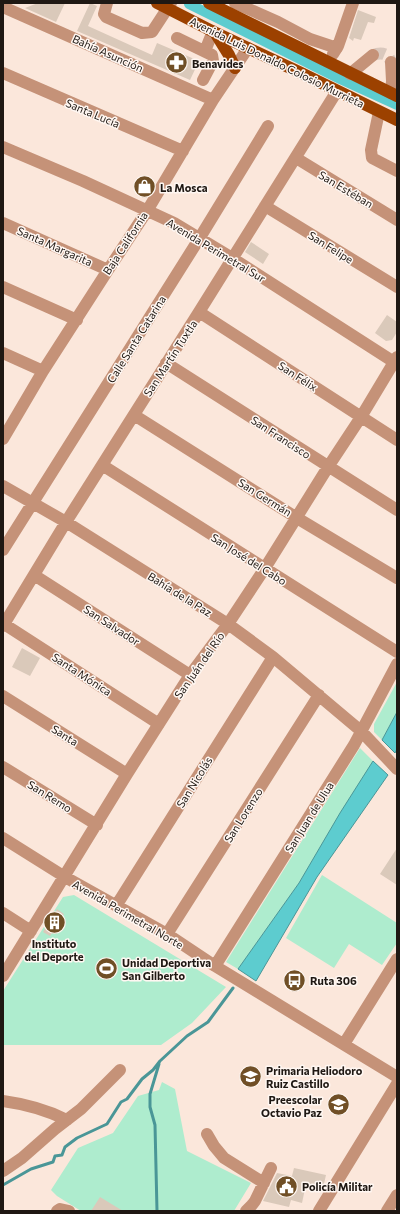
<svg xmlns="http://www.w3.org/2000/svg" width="400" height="1214" viewBox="0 0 400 1214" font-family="Commissioner,sans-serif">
  <rect width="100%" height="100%" fill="#fbe7db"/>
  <path fill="#aeecce" d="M397 682V712L382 740 374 732V724Z
    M360 748 373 761 299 883 238 969 226 962Z
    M322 875 397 923V943L382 965 349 944 334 968 286 938Z
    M74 895 226 987 192 1023 161 1045H3V991L63 897Z
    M162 1082 175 1089 187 1151 251 1183 234 1211H81L57 1196 51 1190 78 1148 113 1133 138 1096 159 1090Z"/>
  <path fill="#5dcccf" stroke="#4a9697" d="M397 712V749L395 753 382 740Z
    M373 761 388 775 317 877 256 981 238 969 299 883 340 813Z"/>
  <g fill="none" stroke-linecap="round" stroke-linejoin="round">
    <path stroke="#4a9697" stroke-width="3" d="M3 1185 31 1169 53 1162 55 1156 62 1155 65 1147 77 1138 107 1124 121 1102 127 1099 142 1079 153 1070 160 1061 187 1036 208 1022 233 988
      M157 1211 155 1125 150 1107V1094L159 1064"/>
    <path stroke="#5dcccf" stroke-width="10" d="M189 4 340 79 397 105"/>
  </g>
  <path fill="#dac9ba" d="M38 3H65L56 22 25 8Z
    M90 3 97 6 88 26 152 55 157 43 199 61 190 80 77 31Z
    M358 10 376 17 374 23 368 22 361 40 354 38 353 41 349 38Z
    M141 178 153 184 147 192 141 194 135 190Z
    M251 242 269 254 263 264 245 252Z
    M387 315 397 322V332L392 340 386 341 375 333Z
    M22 648 40 658 30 676 12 667Z
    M397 848V885L380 874Z
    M57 909 64 914 50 936 43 932Z
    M294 1168 326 1175 323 1188 306 1184 302 1203 291 1200 289 1207 263 1201 277 1173 292 1176Z
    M100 1197 123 1211H91Z"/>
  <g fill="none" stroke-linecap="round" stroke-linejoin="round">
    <path stroke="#dac8bd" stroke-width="12" stroke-dasharray="12 6" stroke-linecap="butt" d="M373 55C381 52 388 53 391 62"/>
    <path stroke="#c59278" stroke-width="12" d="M107 3 104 14 106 17 142 33 152 32 171 3
      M235 3 278 22 310 39 337 48
      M3 7 213 100
      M177 38 212 55 213 61 203 80
      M205 51 213 31
      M333 54 338 46 353 3
      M3 73 183 151
      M350 74 373 55
      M391 93 392 81 391 62
      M379 112 371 150 372 158 397 171
      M3 147 83 181 174 223 232 258 397 364
      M296 158 397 220
      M265 206 397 287
      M3 223 108 270
      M3 287 77 320
      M199 312 397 440
      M3 353 43 371
      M166 363 397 510
      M134 415 297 518 397 578
      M3 439 43 371 108 270 147 211 213 100 248 48
      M102 465 397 652
      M3 486 66 522 228 624 273 657 361 731 397 769
      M3 550 199 239 268 126
      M34 575 190 675
      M4 624 159 724
      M3 626 66 522 199 312 337 91
      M3 696 127 774
      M3 767 97 825
      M3 838 65 877 167 934 215 966 397 1077
      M116 906 273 657
      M3 913 31 931
      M167 934 319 695
      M215 966 354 745 397 664
      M3 976 127 774 190 675 228 624 265 568 328 467 361 417 397 357
      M344 1044 397 959
      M3 1101C25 1104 47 1110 67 1120
      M207 1134 214 1146 224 1158 264 1183
      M3 1171 22 1158 55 1129 81 1109 120 1070
      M57 1211 60 1209 69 1211
      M246 1211 252 1205 255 1201 271 1168
      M319 1211 397 1084
      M387 1211 397 1195"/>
    <path stroke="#9c4100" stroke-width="12" d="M157 3 216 33 299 72 397 120
      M209 3 397 96
      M216 34 229 55 235 68"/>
  </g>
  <defs>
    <symbol id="pharmacy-disc" viewBox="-11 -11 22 22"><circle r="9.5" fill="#704f26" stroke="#fff7f2"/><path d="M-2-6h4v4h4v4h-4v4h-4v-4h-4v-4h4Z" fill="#fff"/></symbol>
    <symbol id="shop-disc" viewBox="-11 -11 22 22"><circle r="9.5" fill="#704f26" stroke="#fff7f2"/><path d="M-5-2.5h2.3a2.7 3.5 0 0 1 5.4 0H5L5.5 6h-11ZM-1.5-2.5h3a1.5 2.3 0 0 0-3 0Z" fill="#fff"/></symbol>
    <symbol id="building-disc" viewBox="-11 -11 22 22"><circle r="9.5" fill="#704f26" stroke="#fff7f2"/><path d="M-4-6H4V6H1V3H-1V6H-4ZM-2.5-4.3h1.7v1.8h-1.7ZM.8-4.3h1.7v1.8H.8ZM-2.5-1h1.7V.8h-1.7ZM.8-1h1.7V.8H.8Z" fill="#fff"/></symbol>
    <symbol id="stadium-disc" viewBox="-11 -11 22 22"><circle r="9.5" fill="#704f26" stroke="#fff7f2"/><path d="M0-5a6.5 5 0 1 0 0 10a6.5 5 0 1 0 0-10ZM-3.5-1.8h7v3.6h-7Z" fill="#fff"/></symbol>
    <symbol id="bus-disc" viewBox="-11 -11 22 22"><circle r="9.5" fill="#704f26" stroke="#fff7f2"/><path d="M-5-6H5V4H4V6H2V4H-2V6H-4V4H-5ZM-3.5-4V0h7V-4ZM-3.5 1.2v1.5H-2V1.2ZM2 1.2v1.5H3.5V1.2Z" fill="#fff"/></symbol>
    <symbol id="school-disc" viewBox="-11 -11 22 22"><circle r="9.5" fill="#704f26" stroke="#fff7f2"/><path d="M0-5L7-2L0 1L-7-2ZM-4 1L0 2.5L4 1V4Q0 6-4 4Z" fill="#fff"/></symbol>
    <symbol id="civic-disc" viewBox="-11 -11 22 22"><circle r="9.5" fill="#704f26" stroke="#fff7f2"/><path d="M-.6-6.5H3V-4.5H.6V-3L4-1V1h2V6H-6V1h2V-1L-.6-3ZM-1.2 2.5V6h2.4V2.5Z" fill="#fff"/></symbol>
  </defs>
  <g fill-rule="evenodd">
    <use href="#pharmacy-disc" x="164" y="50" width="25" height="25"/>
    <use href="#shop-disc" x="132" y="174" width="25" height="25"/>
    <use href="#building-disc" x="42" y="910" width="25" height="25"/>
    <use href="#stadium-disc" x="94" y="956" width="25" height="25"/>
    <use href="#bus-disc" x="282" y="968" width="25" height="25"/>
    <use href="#school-disc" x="238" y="1064" width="25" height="25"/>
    <use href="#school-disc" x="326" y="1092" width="25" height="25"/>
    <use href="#civic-disc" x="274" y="1174" width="25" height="25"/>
  </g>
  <g text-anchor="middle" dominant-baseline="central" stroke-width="3" stroke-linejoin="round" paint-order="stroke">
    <g font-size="11" fill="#1f1813" stroke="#fff7f2">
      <text transform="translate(108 53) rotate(24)">Bahía Asunción</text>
      <text transform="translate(277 62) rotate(26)">Avenida Luis Donaldo Colosio Murrieta</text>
      <text transform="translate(93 113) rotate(23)">Santa Lucía</text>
      <text transform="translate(346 189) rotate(31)">San Estéban</text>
      <text transform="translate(125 243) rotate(-57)">Baja California</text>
      <text transform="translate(55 246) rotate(24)">Santa Margarita</text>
      <text transform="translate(331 247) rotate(32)">San Felipe</text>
      <text transform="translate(216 250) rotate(31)">Avenida Perimetral Sur</text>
      <text transform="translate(136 339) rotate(-58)">Calle Santa Catarina</text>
      <text transform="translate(170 358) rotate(-57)">San Martín Tuxtla</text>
      <text transform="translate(298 376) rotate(33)">San Félix</text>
      <text transform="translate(281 437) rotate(33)">San Francisco</text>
      <text transform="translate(265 497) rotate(32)">San Germán</text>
      <text transform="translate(249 559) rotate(32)">San José del Cabo</text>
      <text transform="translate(180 594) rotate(32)">Bahía de la Paz</text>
      <text transform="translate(112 625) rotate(33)">San Salvador</text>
      <text transform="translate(199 665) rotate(-55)">San Juán del Río</text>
      <text transform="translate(82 674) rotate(33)">Santa Mónica</text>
      <text transform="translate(65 735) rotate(32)">Santa</text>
      <text transform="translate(194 782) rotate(-58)">San Nicolás</text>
      <text transform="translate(50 796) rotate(32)">San Remo</text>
      <text transform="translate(243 815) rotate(-58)">San Lorenzo</text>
      <text transform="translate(309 817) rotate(-58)">San Juan de Ulua</text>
      <text transform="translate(128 914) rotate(30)">Avenida Perimetral Norte</text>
    </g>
    <g font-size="11" font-weight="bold" fill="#1f1813" stroke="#fff7f2" text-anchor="start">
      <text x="192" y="63">Benavides</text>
      <text x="160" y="187">La Mosca</text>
      <text x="54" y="943" text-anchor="middle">Instituto<tspan x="54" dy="13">del Deporte</tspan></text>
      <text x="122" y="962">Unidad Deportiva<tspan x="122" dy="13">San Gilberto</tspan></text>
      <text x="310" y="980">Ruta 306</text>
      <text x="266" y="1070">Primaria Heliodoro<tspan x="266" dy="13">Ruiz Castillo</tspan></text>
      <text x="322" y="1099" text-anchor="end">Preescolar<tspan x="322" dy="13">Octavio Paz</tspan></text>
      <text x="302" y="1186">Policía Militar</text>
    </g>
  </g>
  <rect width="400" height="1214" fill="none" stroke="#1f1813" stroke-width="8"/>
</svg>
